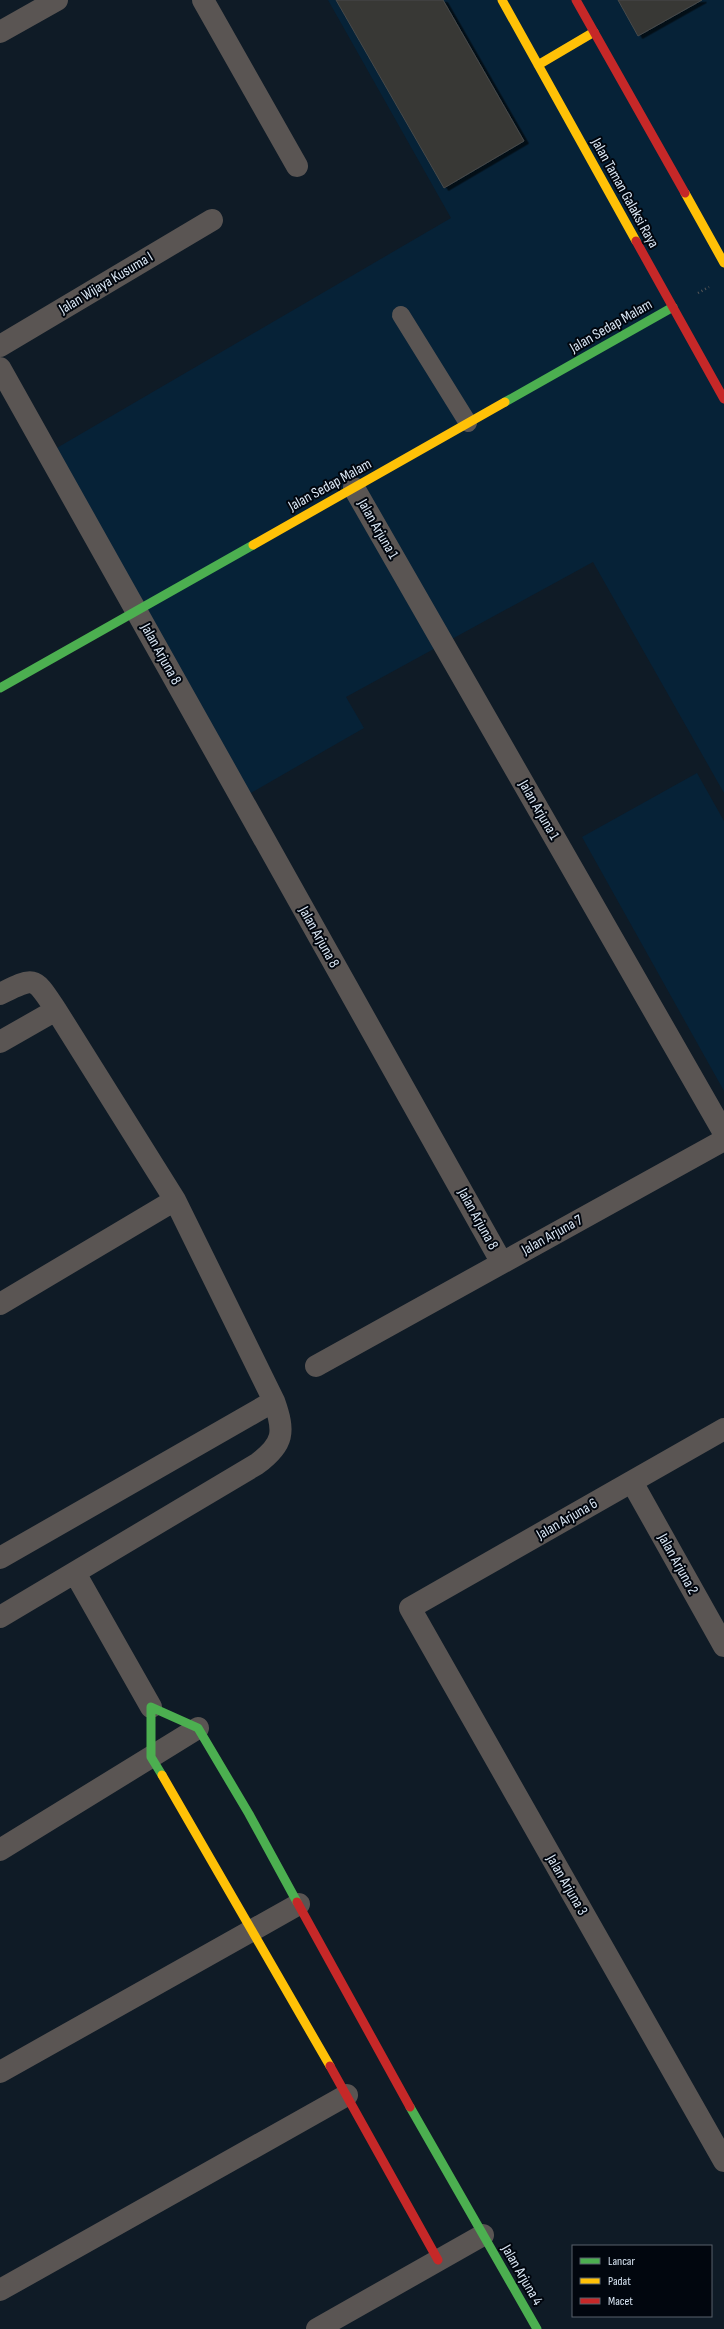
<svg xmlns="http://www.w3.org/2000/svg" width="724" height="2329" viewBox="0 0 724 2329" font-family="'Sofia Sans Condensed',sans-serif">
  <defs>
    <filter id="shadow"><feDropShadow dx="4.5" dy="2.5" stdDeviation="0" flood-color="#0009"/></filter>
  </defs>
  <rect width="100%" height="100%" fill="#0f1b26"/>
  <path fill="#062237" d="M328 0H724V793L593 562 346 697 364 728 249 794 55 449 451 218Z
    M697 773 724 821V1091L582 837Z"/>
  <path fill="#383734" stroke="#484a4a" filter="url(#shadow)" d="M336 0H443L524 141 444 188Z
    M618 0H702L638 36Z"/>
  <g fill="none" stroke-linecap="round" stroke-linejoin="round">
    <path stroke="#565657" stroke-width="2.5" stroke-dasharray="1 3" stroke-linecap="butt" d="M698 293 709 287"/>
    <path stroke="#5a5553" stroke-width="18" d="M401 315 468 423"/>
    <path stroke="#5a5553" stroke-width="22" d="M203 0 297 166
      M0 32 57 0
      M0 346 212 220
      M0 368 502 1263
      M354 488 724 1133
      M0 994C36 976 34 977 56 1010L175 1200 274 1401C285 1432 284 1444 257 1464L0 1617
      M0 1042 56 1010
      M0 1304 175 1200
      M316 1366 724 1140
      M724 1429 410 1608 724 2161
      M632 1482 724 1646
      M0 1558 274 1401
      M75 1573 151 1707
      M0 1850 198 1728
      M0 2072 299 1904
      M0 2290 347 2095
      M317 2329 483 2235"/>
    <path stroke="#4caf50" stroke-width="9" d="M505 402 673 307
      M0 688 253 545
      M162 1775 151 1757V1707L198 1728 249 1814 297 1902
      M410 2107 537 2329"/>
    <path stroke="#ffc107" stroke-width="9" d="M502 0 636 241
      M538 65 594 32
      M685 193 724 263
      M253 545 505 402
      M162 1775 330 2066"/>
    <path stroke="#c62828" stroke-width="9" d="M576 0 685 193
      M636 241 724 399
      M297 1902 410 2107
      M330 2066 438 2260"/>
  </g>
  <g text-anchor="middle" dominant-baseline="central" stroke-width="4" stroke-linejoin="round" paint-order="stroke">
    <g font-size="15" fill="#dae7f5" stroke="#01060e">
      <text transform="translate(625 193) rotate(61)">Jalan Taman Galaksi Raya</text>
      <text transform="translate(106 283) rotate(-31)">Jalan Wijaya Kusuma I</text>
      <text transform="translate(611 326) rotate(-30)">Jalan Sedap Malam</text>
      <text transform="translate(330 485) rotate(-29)">Jalan Sedap Malam</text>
      <text transform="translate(378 529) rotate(60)">Jalan Arjuna 1</text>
      <text transform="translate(161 654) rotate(61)">Jalan Arjuna 8</text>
      <text transform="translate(539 810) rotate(60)">Jalan Arjuna 1</text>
      <text transform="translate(319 937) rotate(61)">Jalan Arjuna 8</text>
      <text transform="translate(478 1219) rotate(61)">Jalan Arjuna 8</text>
      <text transform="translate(552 1235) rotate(-29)">Jalan Arjuna 7</text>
      <text transform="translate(567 1519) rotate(-30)">Jalan Arjuna 6</text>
      <text transform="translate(678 1564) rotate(61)">Jalan Arjuna 2</text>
      <text transform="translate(567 1885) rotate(60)">Jalan Arjuna 3</text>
      <text transform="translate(522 2275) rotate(60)">Jalan Arjuna 4</text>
    </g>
  </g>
  <rect x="572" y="2245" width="140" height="72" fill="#01060e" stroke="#58606a"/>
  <rect x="580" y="2258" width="20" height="6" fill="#4caf50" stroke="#58606a"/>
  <text x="608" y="2265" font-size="12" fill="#dae7f5">Lancar</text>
  <rect x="580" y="2278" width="20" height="6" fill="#ffc107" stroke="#58606a"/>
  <text x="608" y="2285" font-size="12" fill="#dae7f5">Padat</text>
  <rect x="580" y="2298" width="20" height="6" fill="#c62828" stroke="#58606a"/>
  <text x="608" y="2305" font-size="12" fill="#dae7f5">Macet</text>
</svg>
